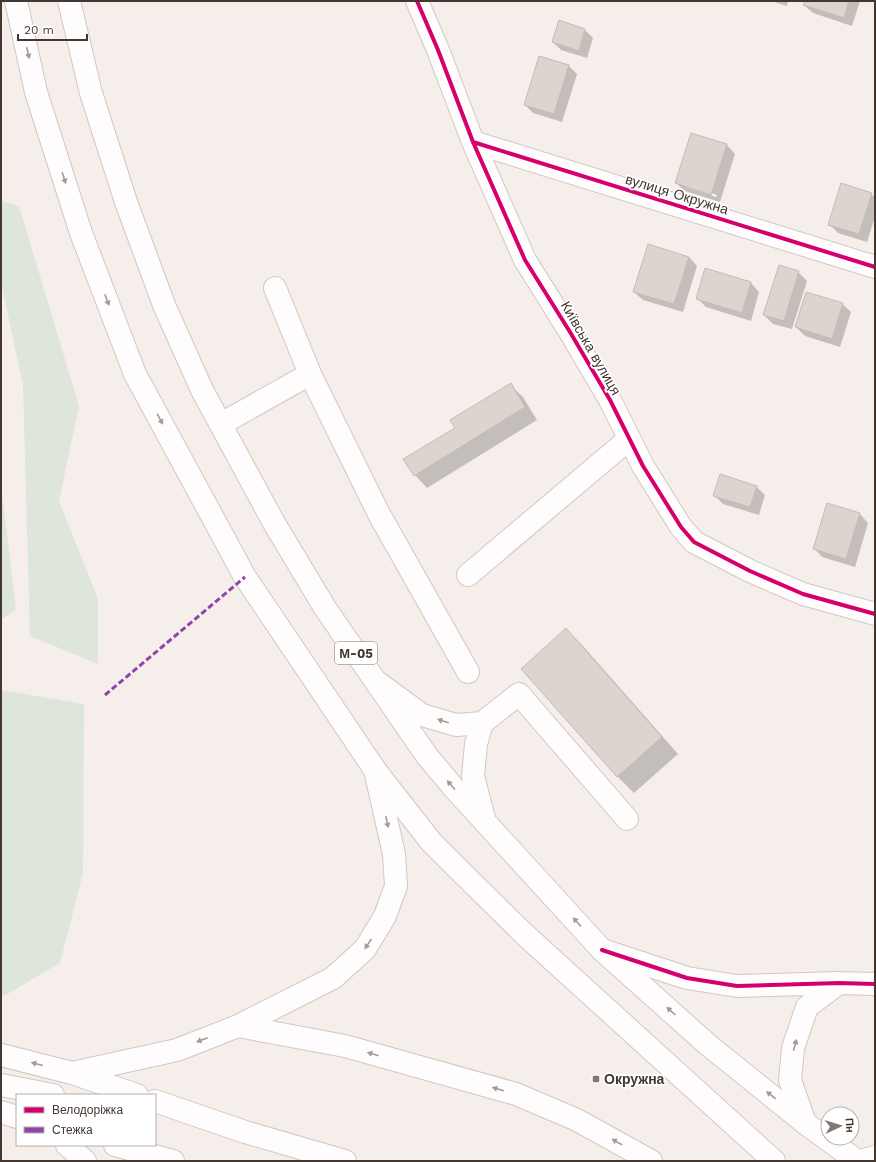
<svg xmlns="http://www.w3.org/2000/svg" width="876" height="1162" viewBox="0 0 876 1162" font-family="'Work Sans',sans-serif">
  <rect width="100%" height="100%" fill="#f5eeea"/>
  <path fill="#dee5db" d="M1 201 19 206 79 406 59 501 98 599V664L30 636 23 385 1 282Z
    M1 484 16 609 1 620Z
    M1 690 84 704 83 873 60 963 4 996 1 995Z"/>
  <path fill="#0003" fill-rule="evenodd" d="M771 1H788L787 6Z
    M806 1H860L852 26 813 13 804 5Z
    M559 21 585 30 593 38 587 58 561 50 553 42Z
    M569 66 577 74 562 122 533 113 525 105Z
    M692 134 727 145 735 154 720 202 685 191 676 183ZM685 185 717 195 716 197 685 187Z
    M871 194 875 197V217L867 242 838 233 830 225Z
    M689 257 697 266 683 312 643 300 634 292Z
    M706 270 751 283 759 292 751 321 706 307 697 298Z
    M798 272 807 281 792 329 773 324 764 315Z
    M842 304 851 312 840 347 805 336 796 327Z
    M510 385 523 397 537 420 427 488 415 475 456 428Z
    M756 486 765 495 759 515 723 504 714 495Z
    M827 504 860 514 868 523 855 567 822 557 814 548Z
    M566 630 583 646 678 754 634 793 618 777 522 669Z"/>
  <path fill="#ded4cf" stroke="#c4bbb6" d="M805 1H849L844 18 803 5Z
    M559 20 585 29 579 51 552 42Z
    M539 56 569 65 554 114 524 105Z
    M691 133 727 144 711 195 675 183Z
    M841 183 872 193 859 234 828 225Z
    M648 244 689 257 674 304 633 292Z
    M779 265 799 271 784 321 763 315Z
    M705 268 751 282 742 313 696 299Z
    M806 292 843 303 832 339 795 327Z
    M511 383 525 407 414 476 403 459 455 428 450 420Z
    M720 474 757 486 750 507 713 496Z
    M827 503 860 513 846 559 813 549Z
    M566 628 662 737 617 777 521 669Z"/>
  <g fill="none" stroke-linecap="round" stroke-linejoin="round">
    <defs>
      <path id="minor" d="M417 1 438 50 473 142 525 260 570 332 610 400 643 466 681 527 694 542 750 571 803 594 875 614
        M473 142 875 267
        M275 288 310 374 379 514 468 672
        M221 424 310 374
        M468 575 629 439
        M377 682 422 715 456 725 482 723 519 694 627 819
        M482 723 476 744 473 776 485 822
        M602 950 687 978 737 986 839 983 875 984
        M805 1123 790 1080 793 1048 807 1007 839 983"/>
      <path id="major" d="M238 1026 345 1046 516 1094 577 1120 651 1161
        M1 1055 72 1073 137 1095
        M72 1073 177 1050 238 1026 333 978 365 949 385 916 396 886 394 854 375 770
        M1 1085 53 1095
        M155 1101 245 1132 345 1161
        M1 1112 17 1117
        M67 1145 85 1161
        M115 1145 173 1161
        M860 1161 875 1157"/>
      <path id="highway" d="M16 1 36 92 81 233 135 374 245 577 375 770 432 843 523 933 774 1161
        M69 1 91 93 126 202 164 305 202 390 274 523 325 608 427 756 453 787 602 950 707 1044 805 1123 857 1161"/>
    </defs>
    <use href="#minor" stroke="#d0c8c2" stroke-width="24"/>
    <use href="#major" stroke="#d0c8c2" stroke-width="24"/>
    <use href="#highway" stroke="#d0c8c2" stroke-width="24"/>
    <use href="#minor" stroke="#fefcfc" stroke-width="22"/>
    <use href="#major" stroke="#fefcfc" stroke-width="22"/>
    <use href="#highway" stroke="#fefcfc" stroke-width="22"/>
    <path stroke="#8e44ad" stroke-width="3" stroke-dasharray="6 3" stroke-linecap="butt" d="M105 695 245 577"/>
    <defs>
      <path id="cycleway" d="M417 1 438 50 473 142 525 260 570 332 610 400 643 466 681 527 694 542 750 571 803 594 875 614
        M473 142 875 267
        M602 950 687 978 737 986 839 983 875 984"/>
    </defs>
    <use href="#cycleway" stroke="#fff" stroke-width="6"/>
    <use href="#cycleway" stroke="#d6006c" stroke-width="4"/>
  </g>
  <defs><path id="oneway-solid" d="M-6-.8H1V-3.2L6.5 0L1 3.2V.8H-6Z"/></defs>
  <g fill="#a19a96">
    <use href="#oneway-solid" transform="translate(28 53) rotate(77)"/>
    <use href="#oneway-solid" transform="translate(64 178) rotate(72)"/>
    <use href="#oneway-solid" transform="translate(107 300) rotate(69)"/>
    <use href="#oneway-solid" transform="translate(160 419) rotate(62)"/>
    <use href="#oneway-solid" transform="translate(443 721) rotate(-163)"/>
    <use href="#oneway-solid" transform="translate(451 785) rotate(-131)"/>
    <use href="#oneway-solid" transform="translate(387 822) rotate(78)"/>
    <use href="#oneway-solid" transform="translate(577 922) rotate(-132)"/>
    <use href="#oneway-solid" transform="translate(368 944) rotate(124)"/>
    <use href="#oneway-solid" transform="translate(671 1011) rotate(-138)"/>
    <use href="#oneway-solid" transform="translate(202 1040) rotate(159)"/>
    <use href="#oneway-solid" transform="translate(795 1045) rotate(-75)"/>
    <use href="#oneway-solid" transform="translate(373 1054) rotate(-164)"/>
    <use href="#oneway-solid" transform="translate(37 1064) rotate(-165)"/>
    <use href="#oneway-solid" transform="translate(498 1089) rotate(-164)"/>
    <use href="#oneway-solid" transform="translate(771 1095) rotate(-141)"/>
    <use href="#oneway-solid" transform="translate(617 1142) rotate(-151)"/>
  </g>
  <rect fill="#827771" stroke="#fff" stroke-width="1.5" x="592" y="1075" width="8" height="8" rx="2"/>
  <g text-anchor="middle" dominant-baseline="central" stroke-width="3.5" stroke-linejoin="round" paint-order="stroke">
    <rect fill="#fff" stroke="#7c736e" stroke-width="1" x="335" y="642" width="42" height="22" rx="3"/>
    <g font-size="13" font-weight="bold" fill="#443730">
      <text x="356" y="653">М-05</text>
    </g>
    <g font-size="14" fill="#443730" stroke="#fff">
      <text transform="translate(677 194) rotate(17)">вулиця Окружна</text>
      <text transform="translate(591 348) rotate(60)">Київська вулиця</text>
    </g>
    <g font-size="14" font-weight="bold" fill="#443730" stroke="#fff" text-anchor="start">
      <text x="604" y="1079">Окружна</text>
    </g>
  </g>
  <rect width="876" height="1162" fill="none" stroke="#443730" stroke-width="4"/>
  <rect x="16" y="1094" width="140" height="52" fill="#ffffff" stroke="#b4afac"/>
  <rect x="24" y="1107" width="20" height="6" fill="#d6006c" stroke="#b4afac"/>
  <text x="52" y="1114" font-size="12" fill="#443730">Велодоріжка</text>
  <rect x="24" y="1127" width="20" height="6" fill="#8e44ad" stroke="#b4afac"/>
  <text x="52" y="1134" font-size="12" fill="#443730">Стежка</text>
  <g transform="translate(840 1126) rotate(86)"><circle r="19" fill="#ffffff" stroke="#b4afac"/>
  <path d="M0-3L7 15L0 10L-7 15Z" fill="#827771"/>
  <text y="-6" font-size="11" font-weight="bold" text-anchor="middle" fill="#443730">Пн</text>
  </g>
  <path d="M18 34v6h69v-6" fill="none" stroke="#443730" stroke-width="2"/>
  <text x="24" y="34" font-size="12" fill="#443730" stroke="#ffffff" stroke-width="3" paint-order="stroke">20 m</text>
</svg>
